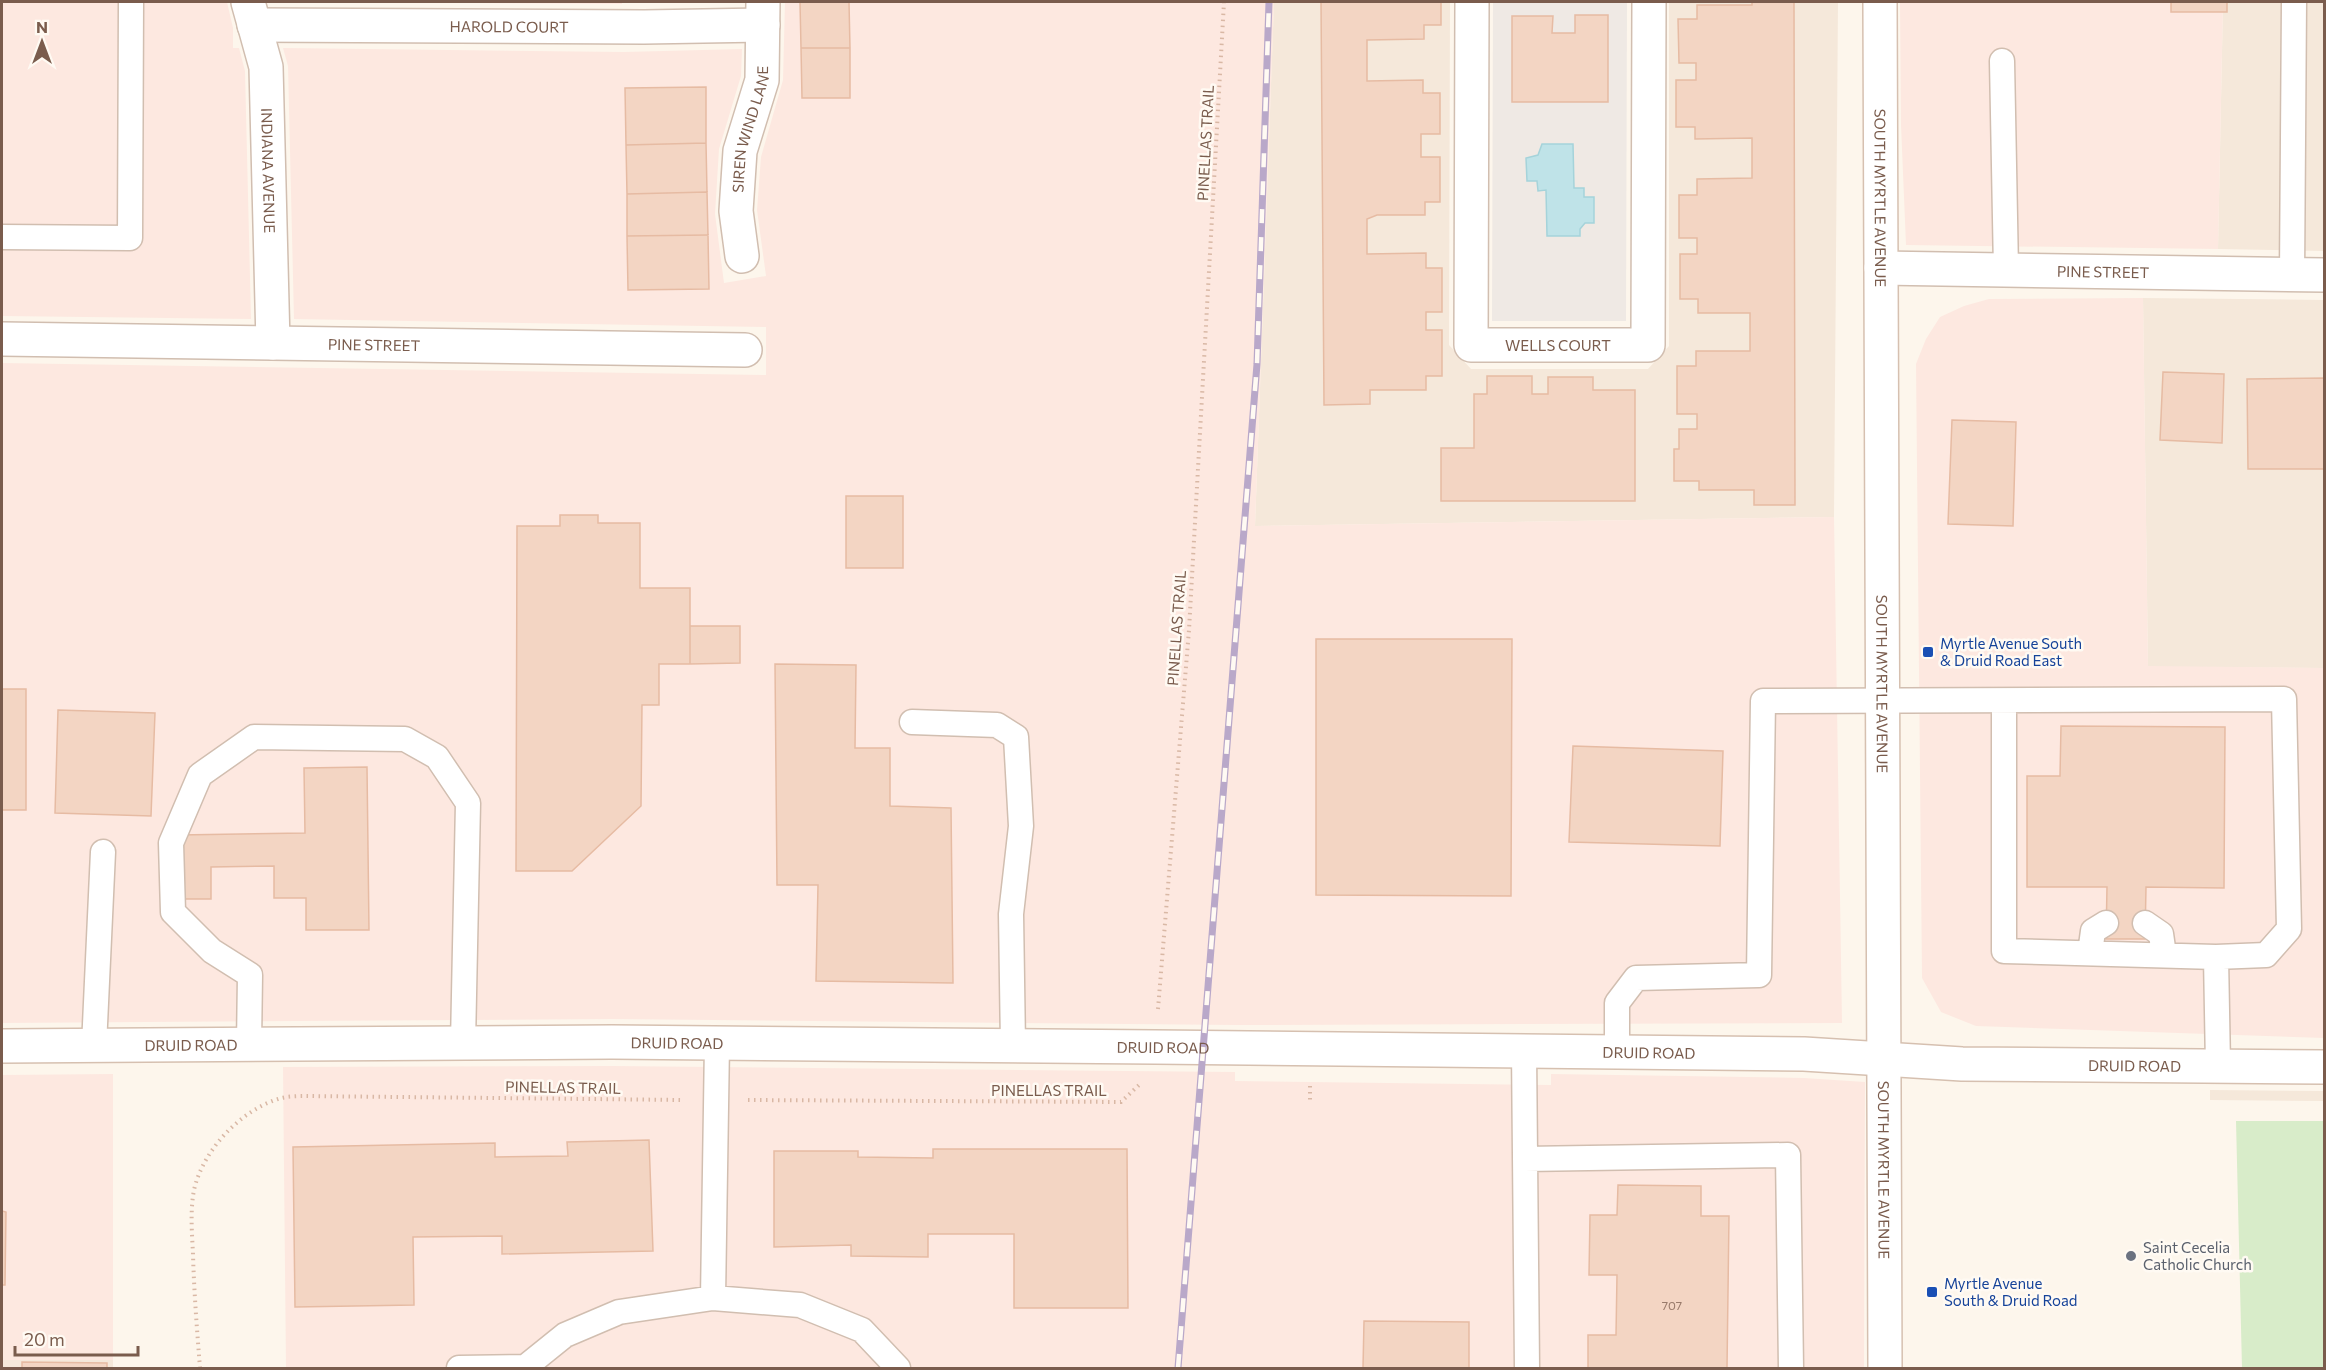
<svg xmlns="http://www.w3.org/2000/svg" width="2326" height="1370" viewBox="0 0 2326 1370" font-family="Commissioner,sans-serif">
  <rect width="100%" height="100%" fill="#fdf6ec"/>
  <path fill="#f5e8da" d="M1274 2H1450L1449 345 1471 369H1648L1669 346V2H1838L1834 517 1255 526Z
    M2223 2H2324V251L2218 249Z
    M2143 298 2324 300V668L2148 667Z
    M2210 1090 2324 1091V1101L2210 1100Z
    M2 1360H113V1368H2Z"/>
  <path fill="#fde8e0" d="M2 2H227L233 28V48H239L245 71 251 319 2 316Z
    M355 2H622V4Z
    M785 2H1274L1255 526 1834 517 1842 1023 1237 1025 612 1019 2 1023V363L766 375V327L294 319 288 66 283 48 624 52 742 49 741 76 719 149 715 214 724 283 766 276 757 210 761 157 783 80Z
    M1900 2H2223L2218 249 1906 245 1901 125Z
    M2143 298 2148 666 2324 668V1038L1976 1026 1941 1012 1922 978 1916 364 1926 339 1940 317 1964 306 1989 299Z
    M612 1066 1235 1072V1081L1551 1085V1074L1804 1078 1865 1082 1864 1368H286L283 1067Z
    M113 1074V1360H2V1075Z"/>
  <path fill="#efe9e4" d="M1493 2H1627L1626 321H1492Z"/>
  <path fill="#d8ecc9" d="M2236 1121H2324V1368H2242Z"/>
  <path fill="#bfe3e8" stroke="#a5d3da" stroke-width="1.5" d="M1542 144H1573L1574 188H1584V197H1594V223H1585L1580 229V236H1547L1546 190 1538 191 1537 181H1527L1526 158 1538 155Z"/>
  <path fill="#f3d5c3" stroke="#e6bba3" stroke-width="1.5" d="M800 2H849L850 48H801Z
    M1321 2H1441V25H1424V39L1367 40V81L1423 80V93H1440V134H1421V157H1440V202H1425V215H1377L1367 219V254L1426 253V268H1442V312H1426V330H1442V376H1426V390H1370V404L1324 405Z
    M1752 2H1794L1795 505H1754V490H1699V481H1674V449H1679V429H1697V414H1677V366H1696V351H1750V313H1698V299H1680V254H1697V238H1679V195H1697V179L1752 178V138L1695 139V127H1676V80H1696V63H1679L1678 19H1697V5H1752Z
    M2171 2H2227V12H2171Z
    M1575 15H1608V102H1512V16H1553L1552 33H1575Z
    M801 48H850V98H802Z
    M706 87V143L626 145 625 88Z
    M706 143 707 192 627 194 626 145Z
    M707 192 708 235 627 236V194Z
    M708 235 709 289 628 290 627 236Z
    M2163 372 2224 374 2222 443 2160 440Z
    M1487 376H1532V394H1548V377H1593V390H1635V501H1441V448H1474V394H1487Z
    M2324 378V469H2248L2247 379Z
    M1952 420 2016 422 2013 526 1948 524Z
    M846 496H903V568H846Z
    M560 515H598V523H640V588H690V664H659V705H642L641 806 572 871H516L517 526H560Z
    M690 626H740V663L690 664Z
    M1316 639H1512L1511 896 1316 895Z
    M775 664 856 665 855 748H890V806L951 808 953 983 816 981 818 885H777Z
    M2 689H26V810H2Z
    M58 710 155 713 151 816 55 813Z
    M2061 726 2225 727 2224 888 2146 887 2145 939H2106L2107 887H2027V776H2060Z
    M1573 746 1723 751 1720 846 1569 842Z
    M367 767 369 930H306V898H274V866L211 867V899H181L179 835 305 833 304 768Z
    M649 1140 653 1251 502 1254V1236L413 1237 414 1305 295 1307 293 1147 495 1143V1157L568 1156 567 1142Z
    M933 1149H1127L1128 1308H1014V1234H928V1257L851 1256V1245L774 1247V1151H858V1157L933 1158Z
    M1618 1185 1701 1186V1216H1729L1727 1368H1588V1335H1616L1617 1275H1589L1590 1215H1617Z
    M2 1211 6 1212 5 1285H2Z
    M1364 1321 1469 1322V1368H1363Z
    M22 1362 107 1363V1368H22Z"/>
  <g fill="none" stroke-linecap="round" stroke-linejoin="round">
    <defs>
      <path id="lane" d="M2002 61 2006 270
        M2 237 130 238 131 2
        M2292 275 2294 2
        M912 722 997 725 1016 737 1021 826 1011 914 1013 1046
        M2145 923 2161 934 2164 955
        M2090 953 2093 931 2106 923
        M2216 957 2218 1066
        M717 1043 713 1298 800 1305 862 1330 898 1368
        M249 1044 250 975 212 951 173 912 171 843 200 775 254 737 405 739 437 757 468 803 463 1043
        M94 1046 103 852
        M1524 1050 1527 1368
        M1617 1051V1003L1636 978 1759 975 1763 701 2284 699 2289 929 2266 955 2216 957 2004 951V701
        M1525 1159 1788 1155 1791 1368
        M459 1368 524 1367
        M524 1368 565 1335 619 1312 713 1298"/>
      <g id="street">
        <path id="s1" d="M248 2 266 67 273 343"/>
        <path id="s2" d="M1472 2 1471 345H1648L1649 2"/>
        <path id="s3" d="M254 25 644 27 763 25"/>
        <path id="s4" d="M742 256 736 211 740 151 762 80 763 2"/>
        <path id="s5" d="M1881 268 2324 275"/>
        <path id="s6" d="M2 339 745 350"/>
      </g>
      <g id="secondary">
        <path id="s7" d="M1880 2 1885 1368"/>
        <path id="s8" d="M2 1046 612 1042 1155 1047 1804 1054 1962 1064 2324 1067"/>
      </g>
    </defs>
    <use href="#lane" stroke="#d1beb0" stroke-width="27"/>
    <use href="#street" stroke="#d1beb0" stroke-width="36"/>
    <use href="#secondary" stroke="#d6c0b0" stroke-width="36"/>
    <path stroke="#d9b8a5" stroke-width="4" stroke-dasharray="1.5 4.5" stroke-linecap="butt" d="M1158 1009 1189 630 1224 2
      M1310 1086V1100
      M748 1100 1121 1102 1139 1085
      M200 1368C197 1330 194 1292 193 1254 192 1233 190 1211 194 1190 203 1150 240 1111 278 1099 287 1096 297 1096 306 1096L684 1100"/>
    <use href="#lane" stroke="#fff" stroke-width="24"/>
    <use href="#street" stroke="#fff" stroke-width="33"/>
    <use href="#secondary" stroke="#fff" stroke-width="33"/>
    <defs>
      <path id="rail" d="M1178 1368 1257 364 1269 2"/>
    </defs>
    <use href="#rail" stroke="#b9a8c9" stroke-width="7"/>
    <use href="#rail" stroke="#fffaf3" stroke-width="4.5" stroke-dasharray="14" stroke-linecap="butt"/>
  </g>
  <g fill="#1a4fb4" stroke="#fffaf3" stroke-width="2">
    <rect x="1922" y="646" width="12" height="12" rx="3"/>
    <rect x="1926" y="1286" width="12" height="12" rx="3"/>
  </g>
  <circle fill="#6b7280" stroke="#fffaf3" stroke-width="2" cx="2131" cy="1256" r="6"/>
  <g text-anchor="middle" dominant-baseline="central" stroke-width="5" stroke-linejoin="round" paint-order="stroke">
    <g font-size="12" fill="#987a6a">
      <text x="1672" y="1305">707</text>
    </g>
    <g font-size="15" fill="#7a5c4d" stroke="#fffaf3">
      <text stroke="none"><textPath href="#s3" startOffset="255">HAROLD COURT</textPath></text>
      <text stroke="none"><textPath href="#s4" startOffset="129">SIREN WIND LANE</textPath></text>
      <text transform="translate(1205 143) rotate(-87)">PINELLAS TRAIL</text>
      <text stroke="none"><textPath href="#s1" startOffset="171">INDIANA AVENUE</textPath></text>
      <text stroke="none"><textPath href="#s7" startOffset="196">SOUTH MYRTLE AVENUE</textPath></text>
      <text stroke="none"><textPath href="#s5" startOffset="222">PINE STREET</textPath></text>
      <text stroke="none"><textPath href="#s6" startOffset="372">PINE STREET</textPath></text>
      <text stroke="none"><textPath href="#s2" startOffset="430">WELLS COURT</textPath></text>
      <text transform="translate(1176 628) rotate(-86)">PINELLAS TRAIL</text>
      <text stroke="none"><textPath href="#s7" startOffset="682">SOUTH MYRTLE AVENUE</textPath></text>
      <text stroke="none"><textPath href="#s8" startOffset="675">DRUID ROAD</textPath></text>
      <text stroke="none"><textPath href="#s8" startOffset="189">DRUID ROAD</textPath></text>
      <text stroke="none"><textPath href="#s8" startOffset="1161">DRUID ROAD</textPath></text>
      <text stroke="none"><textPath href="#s8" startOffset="1647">DRUID ROAD</textPath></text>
      <text stroke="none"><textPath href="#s8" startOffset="2133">DRUID ROAD</textPath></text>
      <text transform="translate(563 1087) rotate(1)">PINELLAS TRAIL</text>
      <text x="1049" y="1090">PINELLAS TRAIL</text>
      <text stroke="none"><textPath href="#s7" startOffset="1168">SOUTH MYRTLE AVENUE</textPath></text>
    </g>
    <g font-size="15" fill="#164399" stroke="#fffaf3" text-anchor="start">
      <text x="1940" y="643">Myrtle Avenue South<tspan x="1940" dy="17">&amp; Druid Road East</tspan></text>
      <text x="1944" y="1283">Myrtle Avenue<tspan x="1944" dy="17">South &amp; Druid Road</tspan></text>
    </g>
    <g font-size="15" fill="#5b616d" stroke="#fffaf3" text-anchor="start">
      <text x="2143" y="1247">Saint Cecelia<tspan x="2143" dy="17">Catholic Church</tspan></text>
    </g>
  </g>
  <rect width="2326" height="1370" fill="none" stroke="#7a5c4d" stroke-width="6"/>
  <g transform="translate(42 42)" stroke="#fffaf3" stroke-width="4.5" paint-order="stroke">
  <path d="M0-4.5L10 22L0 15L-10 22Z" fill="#7a5c4d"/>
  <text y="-9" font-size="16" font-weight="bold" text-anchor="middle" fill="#7a5c4d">N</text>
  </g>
  <path d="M15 1346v9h123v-9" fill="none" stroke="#7a5c4d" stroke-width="3"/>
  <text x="24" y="1346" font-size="18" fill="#7a5c4d" stroke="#fffaf3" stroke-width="4.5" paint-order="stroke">20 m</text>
</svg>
